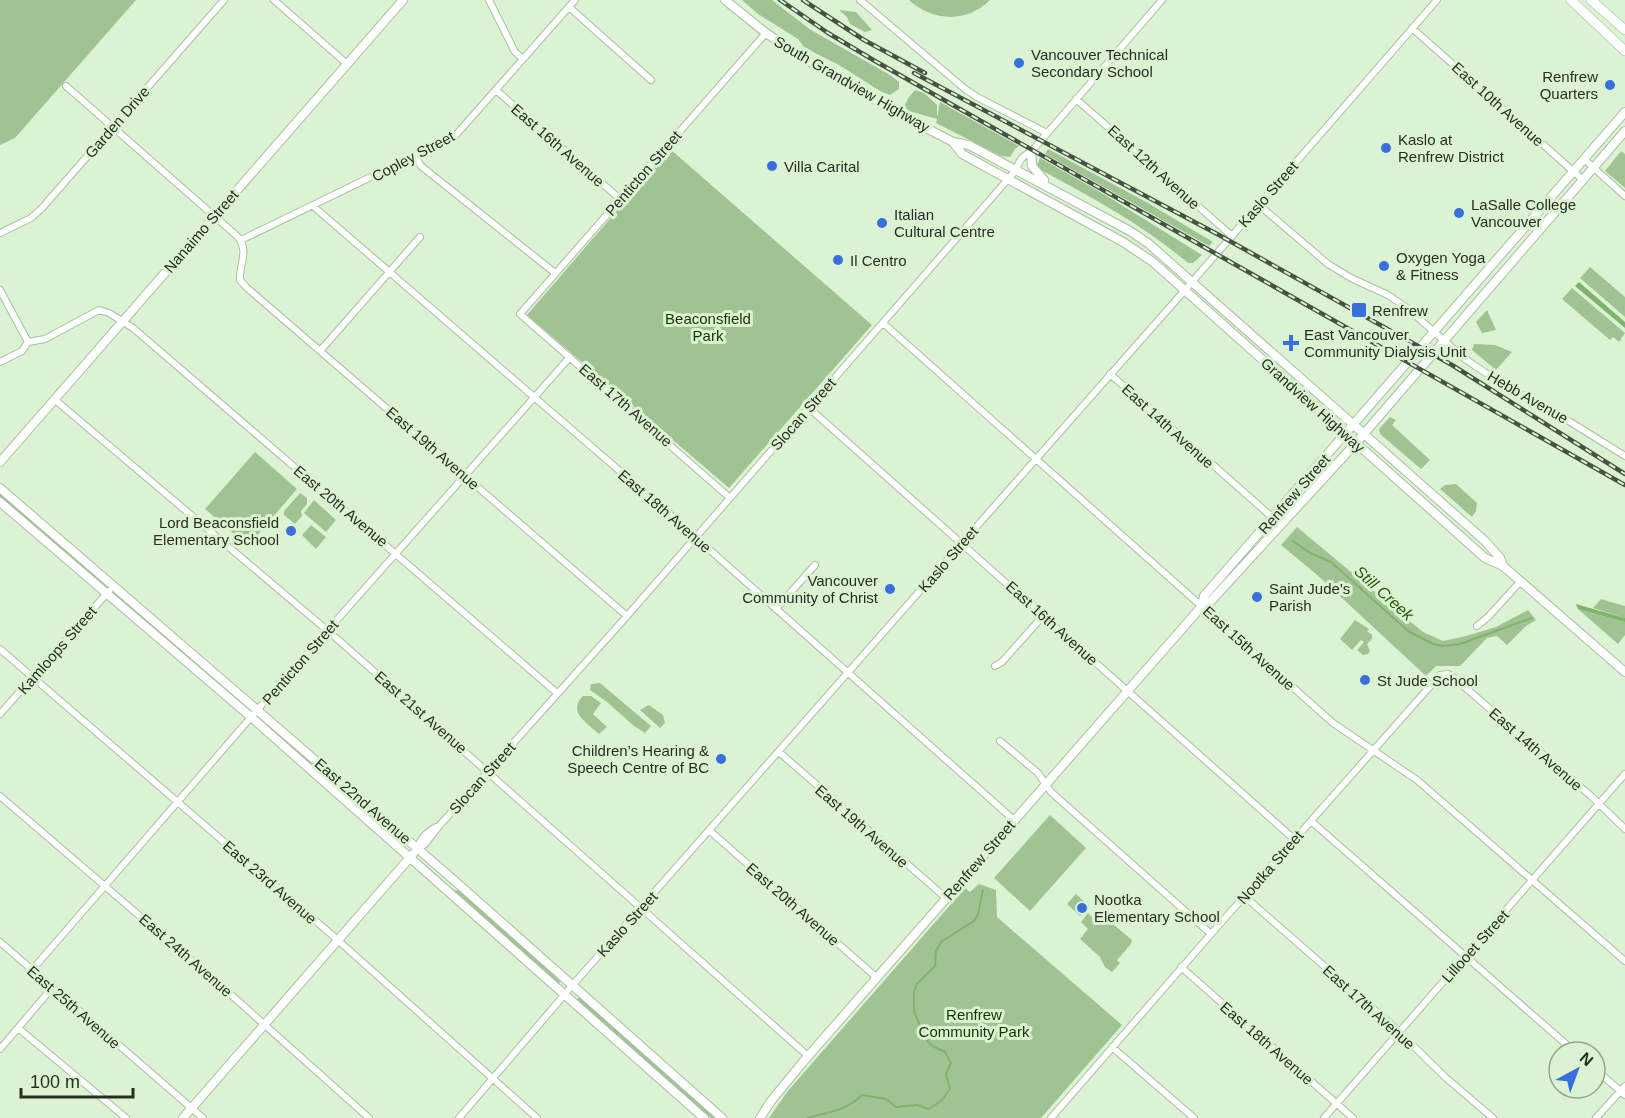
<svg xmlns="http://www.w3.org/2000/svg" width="1625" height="1118" viewBox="0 0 1625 1118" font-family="Helvetica,sans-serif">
  <rect width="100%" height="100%" fill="#dcf3d3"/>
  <path fill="#a1c394" d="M0 0H136L15 138 0 145Z
    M742 0H772L811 30 890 75 899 82V89L890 95 880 91 839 65 815 53 803 46 798 39 758 14Z
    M909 0H990C967 23 933 22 909 0Z
    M839 10 856 12 872 30 865 32 850 24 847 17Z
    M915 90 924 93 937 105V117L940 102 1019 146 1015 149 1010 157 1001 156 936 123 937 119 909 111 904 106 909 97Z
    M670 149 872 325 729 488 527 315Z
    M1048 149 1148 203 1213 242 1209 246 1045 154Z
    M1621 151 1625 154V188L1605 171Z
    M1040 158 1102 193 1202 255 1193 263H1188C1143 225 1093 198 1041 170L1037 165Z
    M1590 267 1625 297V317L1580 278Z
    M1572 288 1625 333 1619 342 1613 337 1610 340 1562 299Z
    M1487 310 1496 330 1482 333 1476 322Z
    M1474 344 1495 345 1512 352 1496 370 1472 350Z
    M1390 417 1396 420 1392 425 1430 460 1421 469 1380 434 1379 429Z
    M255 452 297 489 248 546 205 509Z
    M1456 484 1477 503 1476 511 1472 517 1440 489 1445 485Z
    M300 493 307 498V504L301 511 302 516 295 524 284 515V511Z
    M0 494 100 578V582L0 499Z
    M314 500 336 520 326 532 304 513Z
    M311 525 326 537 316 549 302 535Z
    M1297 527 1423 632 1443 641 1466 636 1496 627 1528 610 1536 620 1526 626 1507 645 1497 636 1487 638 1460 666H1436L1426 676 1316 574 1281 545Z
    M119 596H120L248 705 245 708 118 598Z
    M1601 599 1625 606V618L1593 608Z
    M1578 609 1625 622V635L1618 644Z
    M1355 620 1369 629 1367 631 1372 635V639L1367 644 1370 651 1368 654 1363 655 1357 650 1364 642 1361 640 1352 650 1340 639Z
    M600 683 651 726 645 733 634 726 607 702 590 690 591 684Z
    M583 696H591L601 703 593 714 607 727 599 734C587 723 567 712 583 696Z
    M649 705 663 715 665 723 660 728 640 710Z
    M262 720 406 842V844L403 845 262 723Z
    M1050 815 1086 848 1030 911 994 878Z
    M979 884 996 890 997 917 1122 1025 1041 1118H769L787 1092 965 888 970 892Z
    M454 890 461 891 561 982 558 983Z
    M1076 894 1089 906 1080 916 1067 904Z
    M1088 913 1095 920 1101 914 1132 940 1131 944 1117 960 1120 963 1112 972 1105 967 1100 957 1080 939 1088 929 1081 922Z
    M581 997 716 1118H711L697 1106 578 1000V998Z"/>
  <path fill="#80b46c" d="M1579 282 1625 322V328L1575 286Z
    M1576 604 1625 618V622L1578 609Z"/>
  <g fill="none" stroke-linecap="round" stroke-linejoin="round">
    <path stroke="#80b46c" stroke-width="2" d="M1293 541 1310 553 1331 562 1408 631 1433 644 1443 646 1460 644 1532 618
      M808 1118C829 1111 845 1112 862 1095L886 1099 896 1107 917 1105 929 1109 942 1100 950 1089 946 1074 951 1063 945 1052 932 1046 925 1038 914 1011V992L917 984 935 966 936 951 941 942 974 921 978 914 983 890"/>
    <defs>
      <path id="street" d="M274 0 347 64
        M489 0 515 52 523 59
        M860 0 965 89 977 97 1047 133
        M569 7 651 80
        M1412 28 1583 180
        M66 86 237 236C250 251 239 264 240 280L246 287 627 616
        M496 90 620 199
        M1076 99 1232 236
        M415 157 421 166 555 273
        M1584 159 1625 196
        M1259 205 1328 264 1351 278 1388 295 1407 308 1465 359 1499 382 1572 423 1625 456
        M313 206 658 504 1014 820
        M0 233 31 218 42 208 224 0
        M241 240 455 136 575 0
        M0 290 28 342
        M883 323 1333 723 1417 780 1625 961
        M28 342 45 339 99 310 109 313 133 328 557 693
        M320 351 420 237
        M0 362 22 351 28 342
        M1110 374 1281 525
        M54 399 335 637 808 1056
        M809 408 1294 839
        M730 498 520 314 766 33
        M776 609 815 565
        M1477 626 1488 617 1520 582
        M0 649 332 935 537 1118
        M995 666 1002 662 1043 616
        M0 714 109 591
        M1000 741 1038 773 1051 792 1211 934
        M779 752 946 898
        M0 796 219 984 369 1118
        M1311 821 1575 1052
        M710 831 876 977
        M417 849 425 844 440 825 627 616 1016 170C1019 161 1022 156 1031 152L1162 0
        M417 849C421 837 426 833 436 827
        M1244 896 1394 1027 1445 1077 1493 1118
        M0 942 203 1118
        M1181 967 1353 1118
        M32 970 265 701 570 357
        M18 1028 126 1118
        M1112 1047 1194 1118
        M0 1049 52 988
        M1595 1069 1625 1095
        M459 1118 577 980 1185 290 1437 0
        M1051 1118 1211 934 1440 675 1448 674 1453 677 1591 796 1625 829
        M1324 1118 1625 774
        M1596 1118 1625 1086"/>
      <path id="secondary" d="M725 0 766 33 805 59 901 115 953 142 969 145 1130 231 1149 244 1485 541 1500 558 1503 566
        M953 142 962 154 1123 242 1153 262 1485 558 1503 566 1625 672
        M1031 152 1032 166 1044 180
        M0 462 403 0
        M0 488 455 881 722 1118
        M0 502 251 717 704 1118
        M1202 606 1204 596 1625 112
        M183 1118 413 854
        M760 1118 771 1101 803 1062 1202 606 1211 601 1356 443 1625 131"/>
      <path id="primary" d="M1571 0 1625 51
        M1591 0 1625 30"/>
    </defs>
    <use href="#street" stroke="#a8bfa1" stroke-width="8"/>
    <use href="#secondary" stroke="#a8bfa1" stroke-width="10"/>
    <use href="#primary" stroke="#a8bfa1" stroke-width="10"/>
    <use href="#street" stroke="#fff" stroke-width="6"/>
    <use href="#secondary" stroke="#fff" stroke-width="8"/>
    <use href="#primary" stroke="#fff" stroke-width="9"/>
    <defs>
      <path id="rail" d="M780 0 828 33 875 61 1625 485
        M803 0 864 40 925 73
        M914 73 1219 235 1452 365 1625 474"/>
    </defs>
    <use href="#rail" stroke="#475242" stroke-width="4.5"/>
    <use href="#rail" stroke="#dcf3d3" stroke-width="2" stroke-dasharray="7" stroke-linecap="butt"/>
  </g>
  <g fill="#386fde" stroke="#dcf3d3" stroke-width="2">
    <circle cx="1019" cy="63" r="6"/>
    <circle cx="1610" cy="85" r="6"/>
    <circle cx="1386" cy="148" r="6"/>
    <circle cx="772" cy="166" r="6"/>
    <circle cx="1459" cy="213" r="6"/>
    <circle cx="882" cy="223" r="6"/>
    <circle cx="838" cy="260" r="6"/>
    <circle cx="1384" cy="266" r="6"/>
    <rect x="1351" y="302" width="16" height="16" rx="3"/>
    <path d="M1288 334h6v6h6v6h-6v6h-6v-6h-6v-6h6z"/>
    <circle cx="291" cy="531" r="6"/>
    <circle cx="890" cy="589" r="6"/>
    <circle cx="1257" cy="597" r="6"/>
    <circle cx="1365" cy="680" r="6"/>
    <circle cx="721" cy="759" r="6"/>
    <circle cx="1082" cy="908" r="6"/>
  </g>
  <g text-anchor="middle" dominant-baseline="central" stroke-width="6" stroke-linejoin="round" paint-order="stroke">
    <g font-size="15" fill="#272f23" stroke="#dcf3d3" text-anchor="start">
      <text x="1031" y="54">Vancouver Technical<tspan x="1031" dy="17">Secondary School</tspan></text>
      <text x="1598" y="76" text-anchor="end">Renfrew<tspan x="1598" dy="17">Quarters</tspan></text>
      <text x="1398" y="139">Kaslo at<tspan x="1398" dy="17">Renfrew District</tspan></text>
      <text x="784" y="166">Villa Carital</text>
      <text x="1471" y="204">LaSalle College<tspan x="1471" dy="17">Vancouver</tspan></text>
      <text x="894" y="214">Italian<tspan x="894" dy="17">Cultural Centre</tspan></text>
      <text x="1396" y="257">Oxygen Yoga<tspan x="1396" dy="17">&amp; Fitness</tspan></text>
      <text x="850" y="260">Il Centro</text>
      <text x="1372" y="310">Renfrew</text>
      <text x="1304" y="334">East Vancouver<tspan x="1304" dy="17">Community Dialysis Unit</tspan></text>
      <text x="279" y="522" text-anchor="end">Lord Beaconsfield<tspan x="279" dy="17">Elementary School</tspan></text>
      <text x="878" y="580" text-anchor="end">Vancouver<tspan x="878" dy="17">Community of Christ</tspan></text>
      <text x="1269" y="588">Saint Jude's<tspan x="1269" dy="17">Parish</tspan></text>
      <text x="1377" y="680">St Jude School</text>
      <text x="709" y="750" text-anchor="end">Children’s Hearing &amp;<tspan x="709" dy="17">Speech Centre of BC</tspan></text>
      <text x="1094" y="899">Nootka<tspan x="1094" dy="17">Elementary School</tspan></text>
    </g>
    <g font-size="15" fill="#272f23" stroke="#dcf3d3">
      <text transform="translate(852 84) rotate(30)">South Grandview Highway</text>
      <text transform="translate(1498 104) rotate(42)">East 10th Avenue</text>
      <text transform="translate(117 122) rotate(-49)">Garden Drive</text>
      <text transform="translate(558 145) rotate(41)">East 16th Avenue</text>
      <text transform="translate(413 156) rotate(-28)">Copley Street</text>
      <text transform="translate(1154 167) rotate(42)">East 12th Avenue</text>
      <text transform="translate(643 173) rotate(-49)">Penticton Street</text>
      <text transform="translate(1268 194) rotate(-49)">Kaslo Street</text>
      <text transform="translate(201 231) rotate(-49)">Nanaimo Street</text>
      <text transform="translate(1528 397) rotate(30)">Hebb Avenue</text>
      <text transform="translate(626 405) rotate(41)">East 17th Avenue</text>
      <text transform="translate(1313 405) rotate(42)">Grandview Highway</text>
      <text transform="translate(803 414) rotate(-49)">Slocan Street</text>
      <text transform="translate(1168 426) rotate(42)">East 14th Avenue</text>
      <text transform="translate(433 448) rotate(41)">East 19th Avenue</text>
      <text transform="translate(1294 494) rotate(-49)">Renfrew Street</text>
      <text transform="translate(341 506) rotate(40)">East 20th Avenue</text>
      <text transform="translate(665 511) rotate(41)">East 18th Avenue</text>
      <text transform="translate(948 559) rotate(-49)">Kaslo Street</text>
      <text transform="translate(1052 623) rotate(42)">East 16th Avenue</text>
      <text transform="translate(1249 648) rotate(42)">East 15th Avenue</text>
      <text transform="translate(57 650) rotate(-49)">Kamloops Street</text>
      <text transform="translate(300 662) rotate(-49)">Penticton Street</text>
      <text transform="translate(421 712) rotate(41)">East 21st Avenue</text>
      <text transform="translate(1536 749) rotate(41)">East 14th Avenue</text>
      <text transform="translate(482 778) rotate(-48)">Slocan Street</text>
      <text transform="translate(363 801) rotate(41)">East 22nd Avenue</text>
      <text transform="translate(862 826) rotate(41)">East 19th Avenue</text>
      <text transform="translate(979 860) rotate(-49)">Renfrew Street</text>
      <text transform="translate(1270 867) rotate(-49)">Nootka Street</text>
      <text transform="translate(270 882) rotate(41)">East 23rd Avenue</text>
      <text transform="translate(793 904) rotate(41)">East 20th Avenue</text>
      <text transform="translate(627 924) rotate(-48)">Kaslo Street</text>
      <text transform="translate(1475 946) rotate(-48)">Lillooet Street</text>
      <text transform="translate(186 955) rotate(41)">East 24th Avenue</text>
      <text transform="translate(74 1007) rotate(41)">East 25th Avenue</text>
      <text transform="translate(1369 1007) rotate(42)">East 17th Avenue</text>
      <text transform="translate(1267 1043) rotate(41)">East 18th Avenue</text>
    </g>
    <g font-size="15" fill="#123501" stroke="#dcf3d3">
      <text x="708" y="318">Beaconsfield<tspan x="708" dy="17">Park</tspan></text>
      <text x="974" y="1014">Renfrew<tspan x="974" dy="17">Community Park</tspan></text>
    </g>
    <g font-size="16" font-style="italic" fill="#28590e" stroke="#dcf3d3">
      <text transform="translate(1384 593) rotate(42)">Still Creek</text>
    </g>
  </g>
  <g transform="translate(1577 1070) rotate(41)"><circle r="28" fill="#dcf3d3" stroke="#94a58d" stroke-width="1.5"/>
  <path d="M0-4.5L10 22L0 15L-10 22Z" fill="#386fde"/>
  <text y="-9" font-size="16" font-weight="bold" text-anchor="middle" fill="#272f23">N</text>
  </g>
  <path d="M21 1088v9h112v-9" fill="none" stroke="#272f23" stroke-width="3"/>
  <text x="30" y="1088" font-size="18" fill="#272f23" stroke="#dcf3d3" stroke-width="4.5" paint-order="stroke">100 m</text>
</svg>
